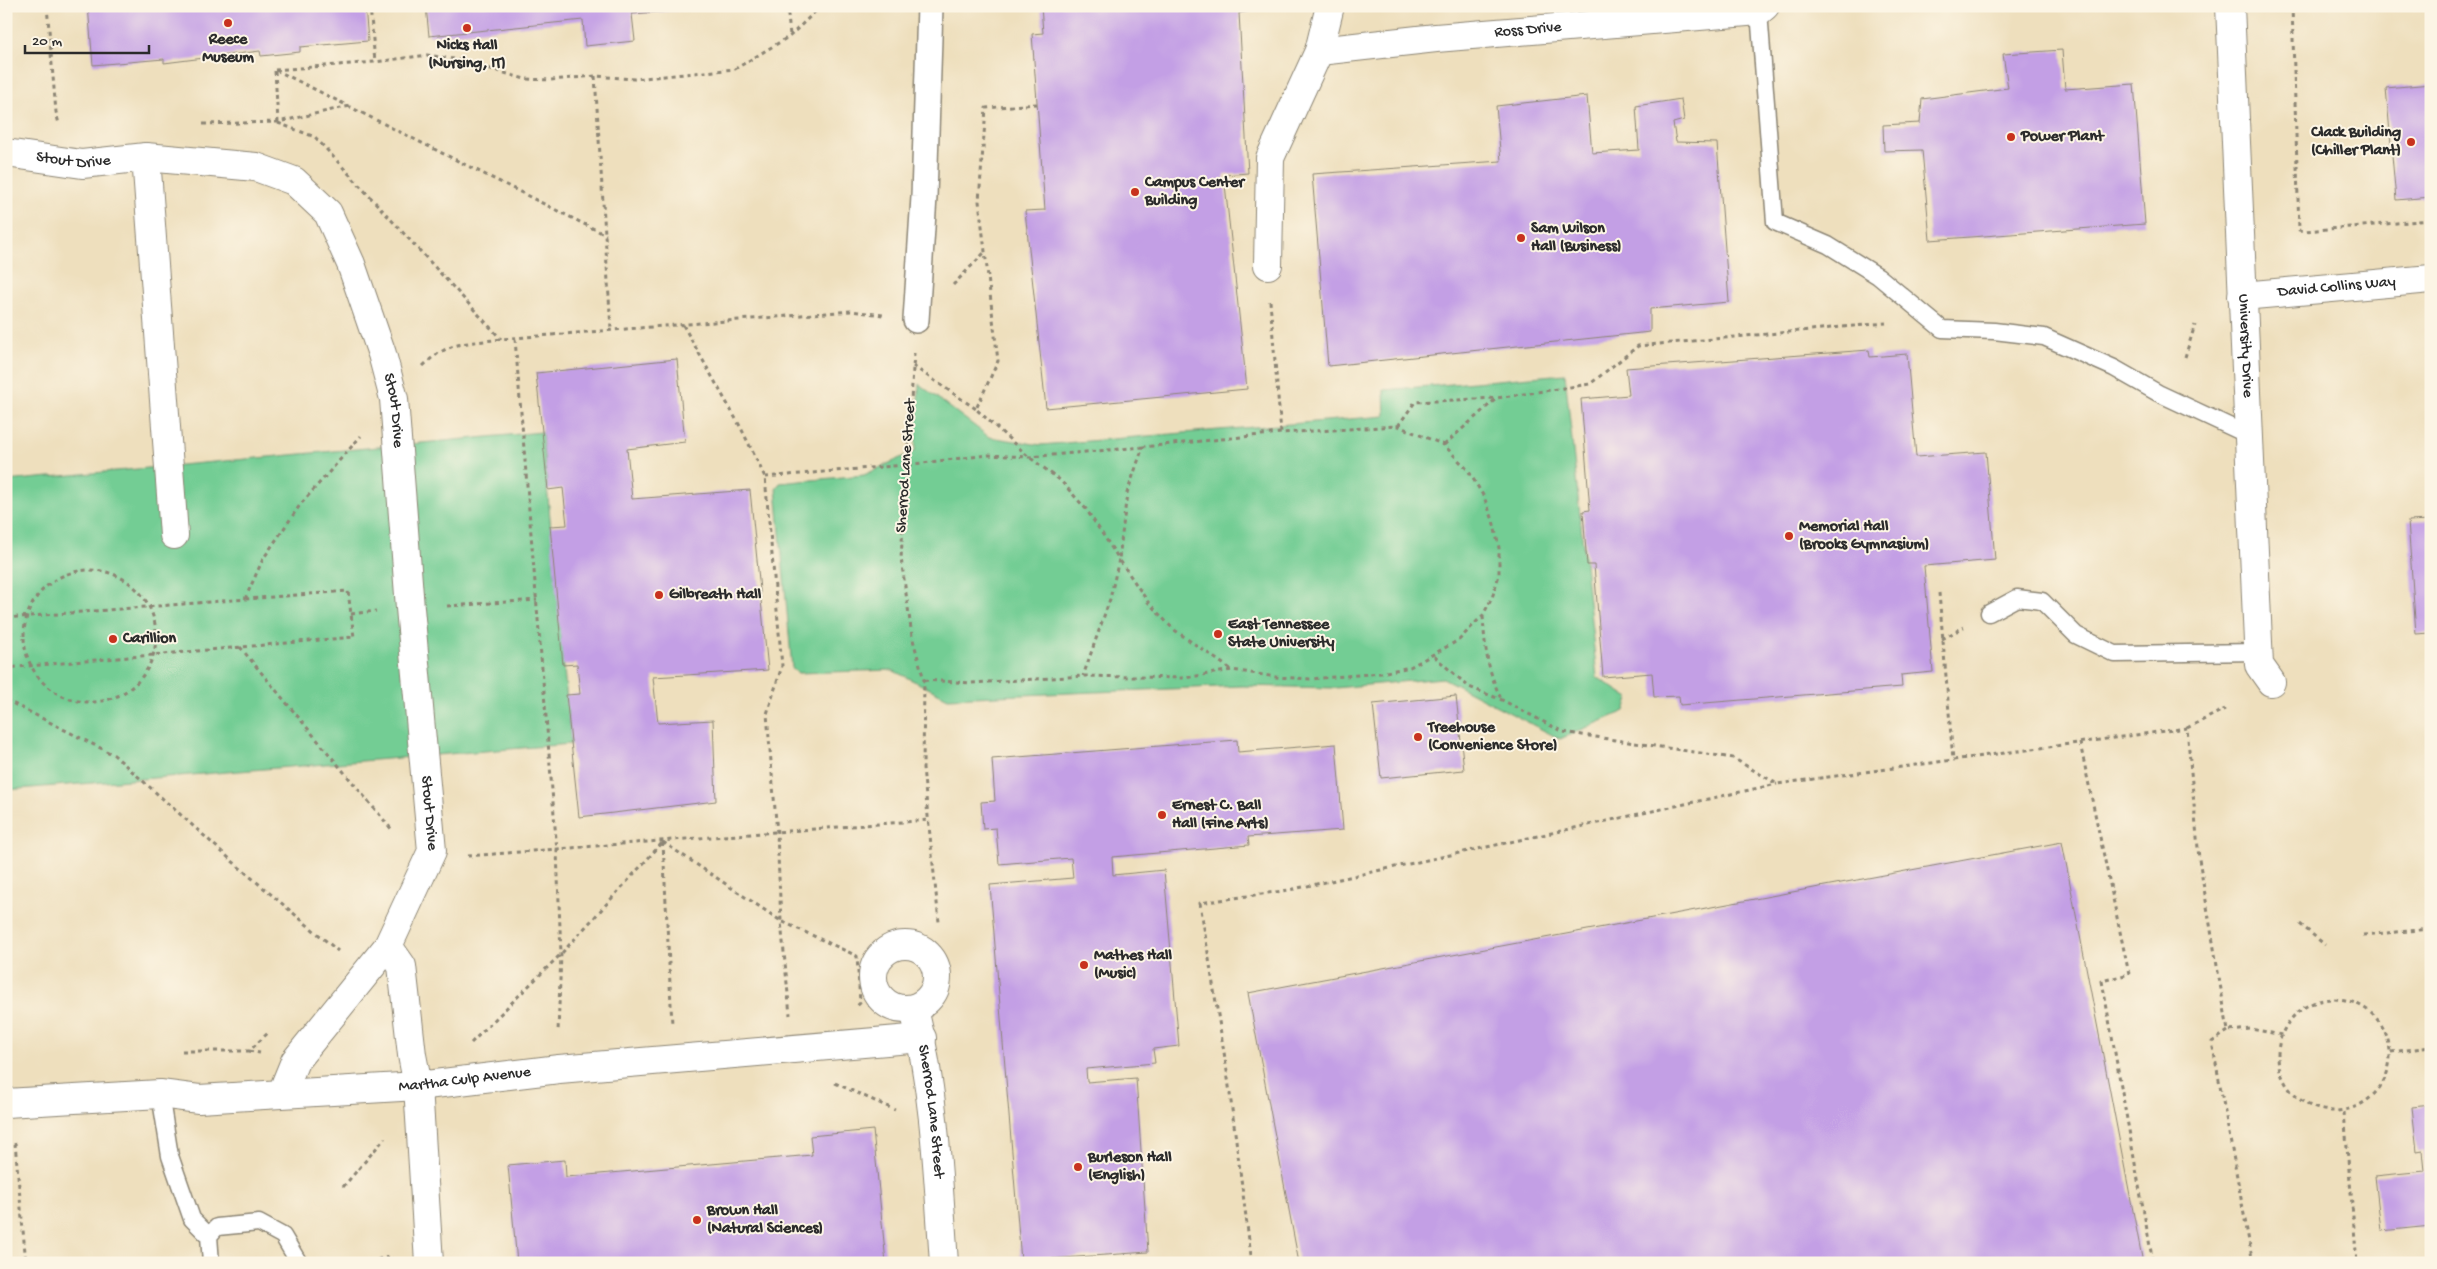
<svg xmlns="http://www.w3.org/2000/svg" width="2437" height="1269" viewBox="0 0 2437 1269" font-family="'Gochi Hand',sans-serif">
  <rect width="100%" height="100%" fill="#fcf5e5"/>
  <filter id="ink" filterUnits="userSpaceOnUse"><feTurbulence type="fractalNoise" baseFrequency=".02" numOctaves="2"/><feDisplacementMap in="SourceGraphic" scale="10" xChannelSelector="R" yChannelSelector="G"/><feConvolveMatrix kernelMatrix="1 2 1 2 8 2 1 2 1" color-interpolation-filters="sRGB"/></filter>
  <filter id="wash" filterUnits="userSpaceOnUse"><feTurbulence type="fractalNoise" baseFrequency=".0096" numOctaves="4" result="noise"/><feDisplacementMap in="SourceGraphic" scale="20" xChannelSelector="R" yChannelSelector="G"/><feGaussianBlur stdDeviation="1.12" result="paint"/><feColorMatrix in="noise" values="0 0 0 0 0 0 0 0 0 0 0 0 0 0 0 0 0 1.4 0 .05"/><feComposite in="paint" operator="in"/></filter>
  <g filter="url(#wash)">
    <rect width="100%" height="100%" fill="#eedfbd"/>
    <path fill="#73cd94" stroke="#4f7c60" d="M1565 374 1597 677 1629 698 1625 711 1560 739 1443 678 1335 688 1242 686 948 698 892 670 798 673 792 668 776 488 780 483 864 475 915 451 919 384 989 437 1041 445 1385 416 1384 390Z
      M542 432 571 744 6 790V481Z"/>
    <g id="blocks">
      <path fill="#c39fe5" d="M88 6H365L368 41 300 47V52L261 56 260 51 164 63V59L93 65Z
        M426 6H710V8L632 14 635 41 585 46 583 20 429 36Z
        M1041 6H1284L1239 13 1248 173 1224 175 1247 389 1046 408 1025 211 1045 210 1032 34 1043 33Z
        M2062 50 2065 89 2134 84 2145 224 1930 240 1922 150 1884 151 1883 125 1920 123 1922 99 2008 88 2003 54Z
        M2431 84V197L2396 200 2386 88Z
        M1587 96 1592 153 1639 150 1636 106 1681 99 1684 120 1673 123 1676 142 1717 143 1729 302 1650 309V332L1328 366 1312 174 1501 161 1496 106Z
        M1869 350 1870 357 1907 354 1916 457 1986 452 1995 560 1924 566 1933 672 1901 675 1902 687 1680 705 1679 696 1654 697 1652 673 1603 677 1594 565H1587L1583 511 1590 510 1581 399 1629 395 1626 368Z
        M677 359 685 442 627 449 632 499 750 490 768 670 653 677 658 723 713 720 716 801 579 817 566 695 580 694 577 664 563 665 550 526 567 525 563 488 548 490 536 373Z
        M2431 520V633L2416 634 2408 521Z
        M1456 696 1464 770 1381 778 1373 704Z
        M1237 740 1238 752 1336 744 1343 830 1248 837 1249 845 1112 857 1113 875 1164 870 1179 1046 1153 1049 1155 1063 1086 1069 1087 1082 1136 1078 1148 1252 1021 1261 990 885 1073 878 1071 858 999 864 996 828 983 829 981 802 995 801 992 759Z
        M2062 842 2143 1263H1299L1248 993Z
        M2431 1105V1226L2381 1231 2375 1176 2425 1171 2423 1151 2417 1152 2412 1107Z
        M873 1130 886 1263H517L508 1165 565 1160 566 1177 812 1155 810 1136Z"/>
    </g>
  </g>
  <g filter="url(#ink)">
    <use href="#blocks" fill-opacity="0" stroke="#8c8574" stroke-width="1"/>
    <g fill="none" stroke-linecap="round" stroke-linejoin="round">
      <defs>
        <path id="service" d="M1759 11 1775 222 1828 245 1878 276 1942 329 1994 331 2044 337 2114 368 2158 393 2248 435
          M1989 613 2017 598 2042 601 2076 635 2115 654 2259 652
          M160 1094 170 1156 192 1219 209 1236
          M211 1263 209 1236 217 1227 259 1223 283 1236 299 1263"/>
        <path id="pedestrian" d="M916 320 924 197 930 6"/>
        <g id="minor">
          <path id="s1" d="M2230 6 2259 665 2271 682"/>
          <path id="s2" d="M1319 51 1436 38 1759 11 1765 6"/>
          <path id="s3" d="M6 153 82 164 146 157 256 167 294 181 328 213 351 264 382 354 394 399 410 608 432 851 388 946 295 1061 282 1093"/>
          <path d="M146 157 174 535"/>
          <path d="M1268 265 1270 158 1319 51 1330 6"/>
          <path id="s4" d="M2242 296 2431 279"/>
          <circle cx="905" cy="977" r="32"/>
          <path d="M388 946 402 966 412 1055 418 1086 429 1263"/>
          <path id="s5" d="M914 1009C935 1092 938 1178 944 1263"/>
          <path id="s6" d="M6 1103 160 1094 199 1099 418 1086 559 1069 922 1038"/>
        </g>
      </defs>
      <use href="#service" stroke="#8c8574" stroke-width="19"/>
      <use href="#pedestrian" stroke="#8c8574" stroke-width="28"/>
      <use href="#minor" stroke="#8c8574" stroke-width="30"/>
      <path stroke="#8c8574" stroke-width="3" stroke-dasharray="4 4" stroke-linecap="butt" d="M47 6 56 112 59 124
        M370 6 375 62
        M787 6 790 35
        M2292 6 2299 230 2305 231 2431 220
        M275 70 375 62 427 55 460 60 525 79 551 80 595 76 634 79 735 69 790 36 821 6
        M276 70 606 235
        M275 71 278 122
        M595 76 611 329
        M1037 104 986 108 979 201 998 361 976 409 1029 457 1060 480 1086 509 1119 559 1110 599 1083 676
        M278 123 315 137 501 339
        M203 124 278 122 350 106
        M953 285 985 252
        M1270 301 1281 433
        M683 325 741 428 765 477 782 666 767 714 777 833 781 921 790 1015
        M515 339 557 851 561 954 558 1032
        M914 353 901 558 912 636 924 680 923 768 939 922
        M2185 357 2195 325
        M423 366C449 340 467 344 501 339L851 311 883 315
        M913 366 976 409
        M1398 426 1415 402 1496 398
        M1444 445 1497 398 1590 384 1638 346 1886 323
        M765 477 905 465 988 455 1029 457 1143 447
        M24 636a66 66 0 1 1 132 0a66 66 0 1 1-132 0Z
        M1939 593 1953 760
        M245 599 263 559 300 505 361 436
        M447 606 537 600
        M351 614 376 611
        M1483 616C1485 650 1487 668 1501 699
        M6 618 348 591 354 637 6 668
        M1942 639 1964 627
        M240 647 393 831
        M1434 656 1469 687 1502 700 1563 732 1733 758 1777 784 2187 728 2199 859 2228 1031 2251 1029 2282 1035
        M924 680 970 683 1083 676 1185 678 1232 670 1276 677 1310 679 1381 673 1410 667 1459 640 1483 615 1492 598 1499 575V548L1493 520 1484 497 1468 470 1444 445 1398 426 1281 433 1143 447 1127 493 1119 559 1148 602 1173 629 1232 670
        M6 700 114 755 240 868 338 951
        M2187 728 2225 709
        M2080 743 2129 974 2102 981 2153 1263
        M663 842 781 921 857 956 860 1003 857 1006
        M663 842 672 1025
        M468 856 929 820
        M2300 924 2325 945
        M2363 935 2431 929
        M2278 1055a56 56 0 1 1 112 0a56 56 0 1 1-112 0Z
        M2228 1031 2212 1042 2253 1263
        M471 1043 561 954 662 843
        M182 1051H249L270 1031
        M249 1051 260 1053
        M2391 1052 2431 1047
        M835 1083 895 1110
        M2344 1112 2357 1263
        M15 1143 26 1263
        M343 1187 385 1138
        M370 1263 382 1258 393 1257
        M1252 1263 1227 1071 1200 903 1289 890 1777 784"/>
      <use href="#service" stroke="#fff" stroke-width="16"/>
      <use href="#pedestrian" stroke="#fff" stroke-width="25"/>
      <use href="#minor" stroke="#fff" stroke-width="28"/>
    </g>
  </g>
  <g fill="#c8321e" stroke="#fcf5e5" stroke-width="2">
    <circle cx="228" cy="23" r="5"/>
    <circle cx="467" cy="28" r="5"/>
    <circle cx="2011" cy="137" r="5"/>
    <circle cx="2411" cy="142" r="5"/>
    <circle cx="1135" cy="192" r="5"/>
    <circle cx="1521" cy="238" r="5"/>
    <circle cx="1789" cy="536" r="5"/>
    <circle cx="659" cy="595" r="5"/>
    <circle cx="1218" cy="634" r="5"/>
    <circle cx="113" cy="639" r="5"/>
    <circle cx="1418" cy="737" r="5"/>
    <circle cx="1162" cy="815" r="5"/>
    <circle cx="1084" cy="965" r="5"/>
    <circle cx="1078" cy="1167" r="5"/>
    <circle cx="697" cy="1220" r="5"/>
  </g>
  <g text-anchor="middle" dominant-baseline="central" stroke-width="4" stroke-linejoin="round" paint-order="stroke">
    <g font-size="16" fill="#2b2b2b" stroke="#fcf5e5">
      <text stroke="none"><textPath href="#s2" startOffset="210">Ross Drive</textPath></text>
      <text stroke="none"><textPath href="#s3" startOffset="68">Stout Drive</textPath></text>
      <text stroke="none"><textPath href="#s4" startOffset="95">David Collins Way</textPath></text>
      <text stroke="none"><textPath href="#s1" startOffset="340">University Drive</textPath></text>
      <text stroke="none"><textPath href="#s3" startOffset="548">Stout Drive</textPath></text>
      <text transform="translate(907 466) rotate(-86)">Sherrod Lane Street</text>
      <text stroke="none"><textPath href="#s3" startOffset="952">Stout Drive</textPath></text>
      <text stroke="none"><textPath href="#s6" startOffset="460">Martha Culp Avenue</textPath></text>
      <text stroke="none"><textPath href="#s5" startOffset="104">Sherrod Lane Street</textPath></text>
    </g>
    <g font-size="16" font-weight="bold" fill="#2b2b2b" stroke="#fcf5e5" text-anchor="start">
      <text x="228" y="40" text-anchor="middle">Reece<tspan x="228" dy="18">Museum</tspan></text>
      <text x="467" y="46" text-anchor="middle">Nicks Hall<tspan x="467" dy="18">(Nursing, IT)</tspan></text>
      <text x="2401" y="133" text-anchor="end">Clack Building<tspan x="2401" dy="18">(Chiller Plant)</tspan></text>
      <text x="2021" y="137">Power Plant</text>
      <text x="1145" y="183">Campus Center<tspan x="1145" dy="18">Building</tspan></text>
      <text x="1531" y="229">Sam Wilson<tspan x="1531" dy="18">Hall (Business)</tspan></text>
      <text x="1799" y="527">Memorial Hall<tspan x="1799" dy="18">(Brooks Gymnasium)</tspan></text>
      <text x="669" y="595">Gilbreath Hall</text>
      <text x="1228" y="625">East Tennessee<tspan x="1228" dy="18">State University</tspan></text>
      <text x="123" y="639">Carillion</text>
      <text x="1428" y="728">Treehouse<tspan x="1428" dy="18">(Convenience Store)</tspan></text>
      <text x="1172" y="806">Ernest C. Ball<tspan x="1172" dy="18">Hall (Fine Arts)</tspan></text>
      <text x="1094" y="956">Mathes Hall<tspan x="1094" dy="18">(Music)</tspan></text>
      <text x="1088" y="1158">Burleson Hall<tspan x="1088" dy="18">(English)</tspan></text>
      <text x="707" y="1211">Brown Hall<tspan x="707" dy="18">(Natural Sciences)</tspan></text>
    </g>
  </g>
  <rect width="2437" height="1269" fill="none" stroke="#fcf5e5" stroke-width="25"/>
  <path d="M25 45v8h124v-8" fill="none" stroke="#2b2b2b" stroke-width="2.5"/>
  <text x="32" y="45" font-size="15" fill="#2b2b2b" stroke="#fcf5e5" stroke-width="4" paint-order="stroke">20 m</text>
</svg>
